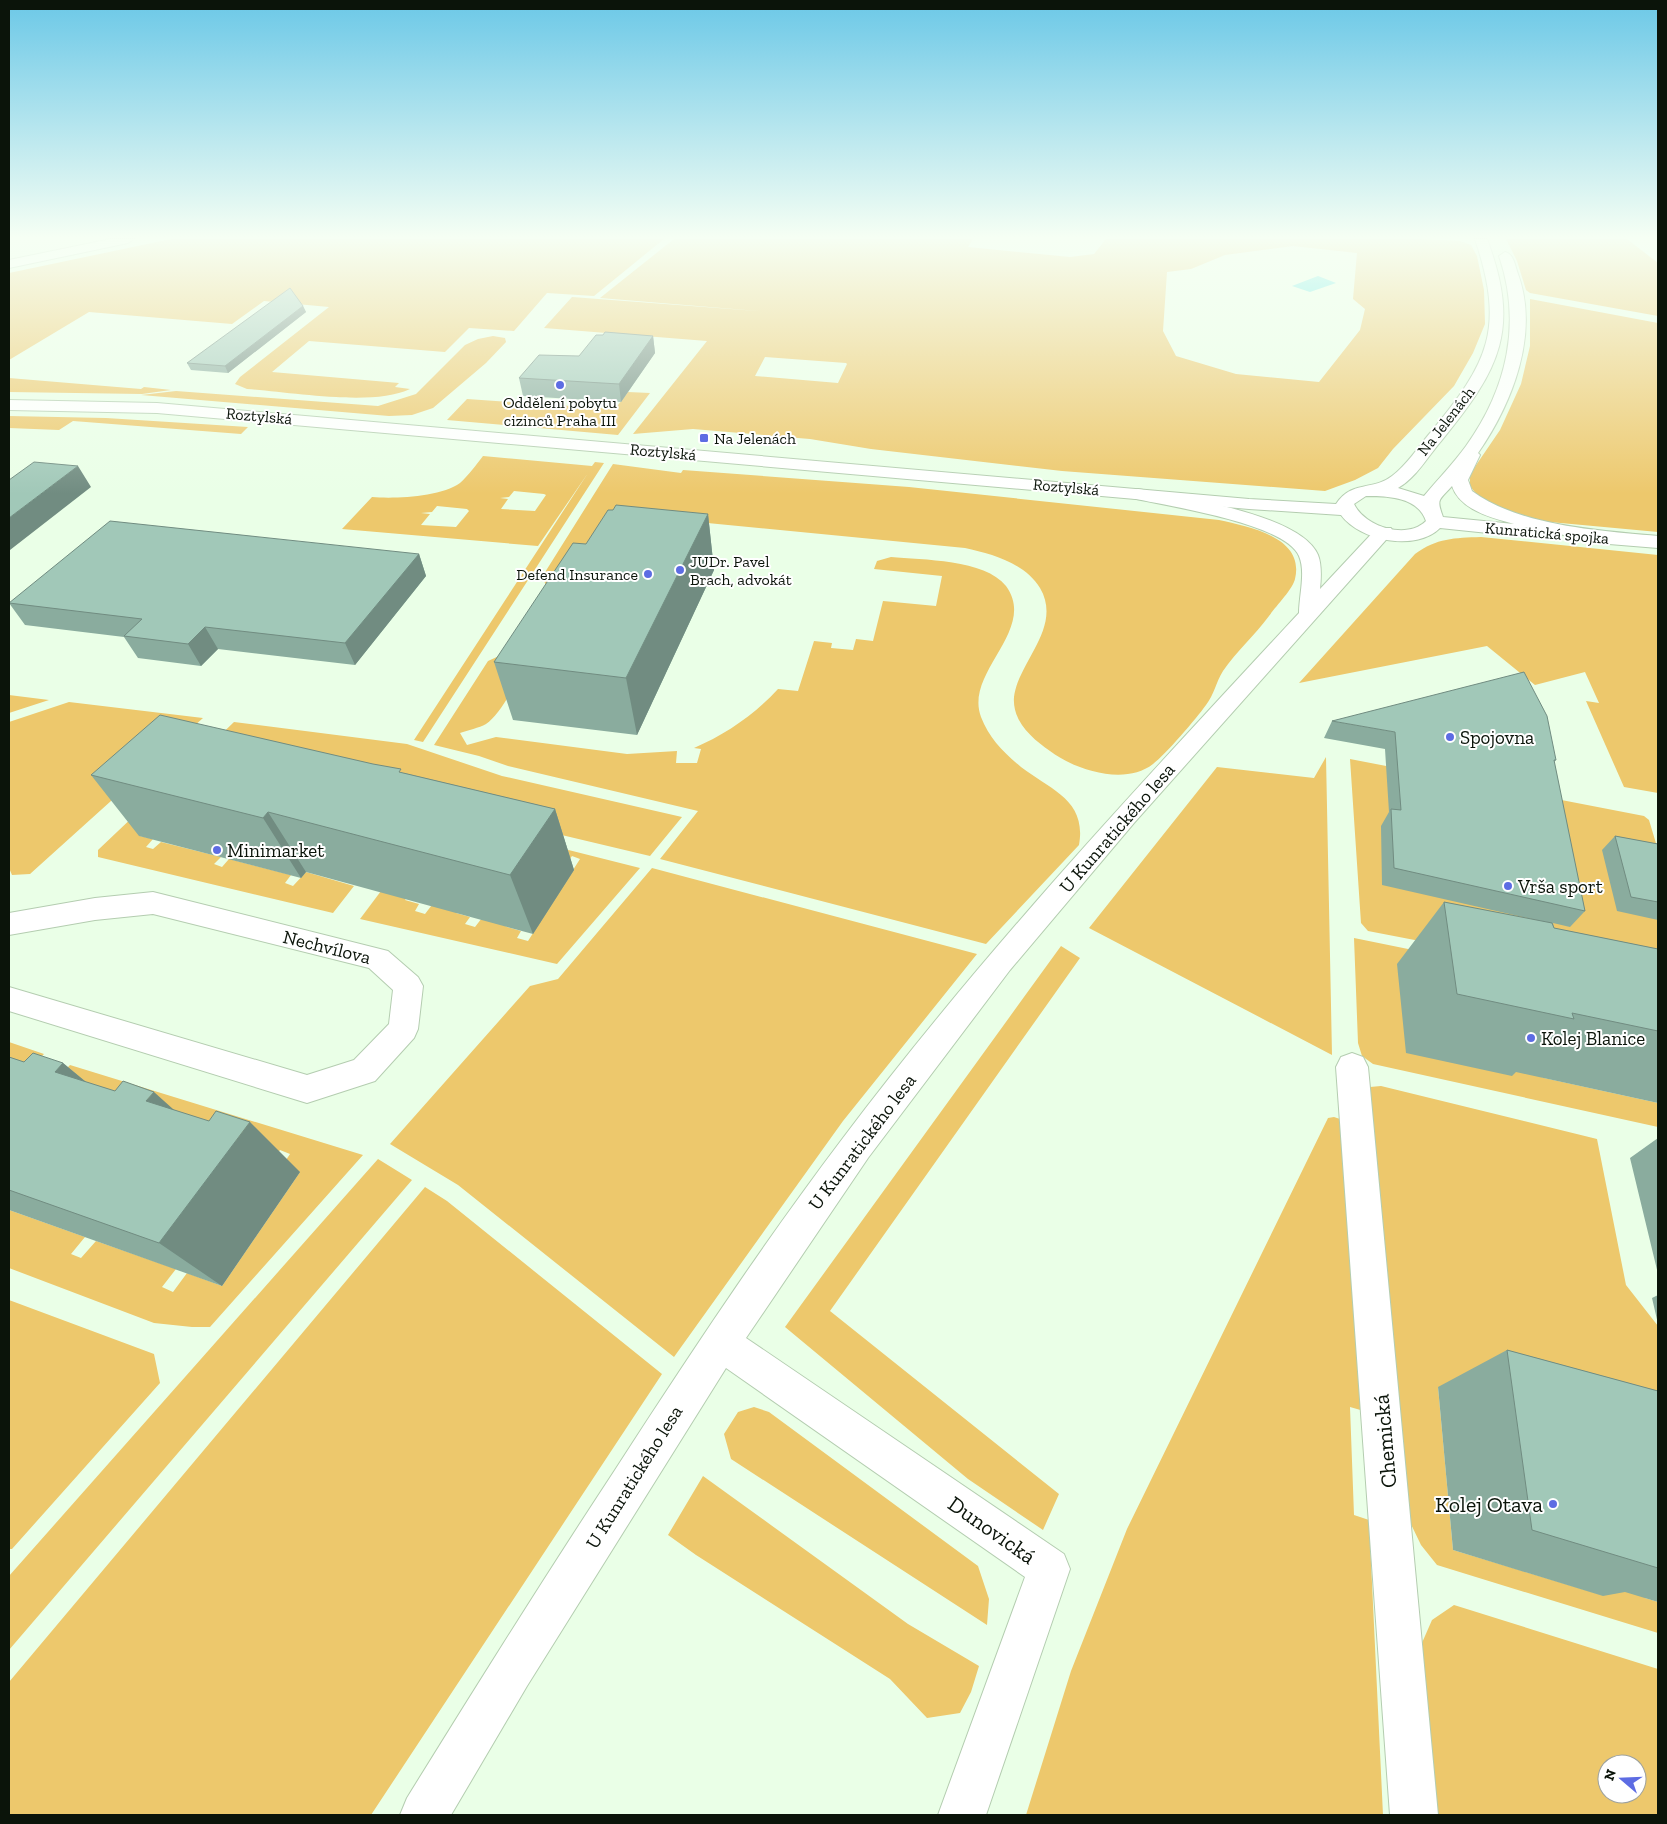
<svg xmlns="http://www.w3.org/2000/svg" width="1667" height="1824" viewBox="0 0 1667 1824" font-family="'Zilla Slab',serif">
  <rect width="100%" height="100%" fill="#eaffe7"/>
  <path fill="#edc86c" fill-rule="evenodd" d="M171 239H664L594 296 547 293 514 331 469 328 445 352 309 341 272 372 399 383 395 387 410 389C373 407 291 392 247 389L235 384 240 377 329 307 264 301 232 324 89 312 9 360V273Z
    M674 239H973L968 247 1070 257 1094 254 1106 239H1421L1460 241 1471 245 1477 256 1484 290 1485 324 1473 353 1454 386 1393 449 1378 468 1355 480 1325 491 1062 471 871 449 810 439 693 429 633 434 707 341 544 328 572 297 771 312 600 298ZM1293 246 1357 253 1353 299 1365 309 1360 330 1319 382 1236 374 1176 356 1163 331 1167 272 1191 269 1225 255ZM765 357 846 363 847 364 838 383 755 376Z
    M1506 239H1627L1658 263V316L1530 293 1526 290 1517 261Z
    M1530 299 1658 323V532L1539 521 1512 514 1477 495 1470 486V474L1500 430 1521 384 1530 346Z
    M493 336 505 338 506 342 486 363 433 408 412 415 389 416 141 395 176 391 378 406 416 394 465 345 478 339Z
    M9 378 141 389 144 387 171 390 142 394 9 392Z
    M628 392 650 393 618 435 447 420 467 399 615 409Z
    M9 416 106 418 248 427 241 434 73 421 59 430 9 428Z
    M483 456 592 466 595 462 604 463 423 742 414 740 588 473 538 546 342 529 372 497C394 499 441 497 460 483 468 476 476 465 483 456ZM514 491 544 494 546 495 535 511 501 509 508 499 500 498 509 497ZM437 506 467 509 469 511 456 527 421 525 430 514 421 513 432 512Z
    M613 464 681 473 683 470 909 487 1219 520C1250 527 1305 537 1295 579 1293 589 1275 607 1269 616 1255 635 1236 652 1223 671 1216 682 1214 695 1206 705 1196 719 1166 754 1153 764 1125 786 1075 770 1050 751 1033 739 1012 722 1014 697 1018 662 1063 627 1040 588 1025 563 992 554 965 548L615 514 556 605 542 577Z
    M1481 537 1658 555V793L1624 787 1586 701 1599 703 1585 672 1535 685 1487 646 1299 683 1415 554C1437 538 1454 538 1481 537Z
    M891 557C922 560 985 559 1006 586 1038 630 964 672 981 717 989 738 1004 753 1021 767 1051 790 1087 800 1079 845L986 944 660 859 698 811 508 766 479 756 434 745 488 661 538 638C527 660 506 710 486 724 479 728 468 730 460 733L467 745 496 737 627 754 677 751 676 763H697L701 749 694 748C726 734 754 715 778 689L798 691 814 641 832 643 831 648 853 650 856 639 873 641 883 601 936 606 942 576 874 569 877 561Z
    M9 695 49 700 9 713Z
    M69 702 203 718 30 874 12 875 9 868V722Z
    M234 722 407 744 502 776 682 817 650 856 205 750Z
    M1326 757 1332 1055 1089 928 1217 767 1314 778Z
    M1350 759 1644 816 1649 820 1658 850V987L1368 931 1361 923Z
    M176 776 140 836 153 839 146 847 153 849 161 842 221 857 214 864 222 867 229 859 291 875 285 883 293 886 306 872 354 886 333 913 98 857V850Z
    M449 820 640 868 557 964 360 919 384 887 409 894 405 900 419 904 415 911 425 914 435 901 460 907 456 913 470 917 465 924 475 927 485 914 507 927 521 931 517 938 528 941 580 859 572 856 564 867Z
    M652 868 977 954 843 1121 674 1357 458 1185 390 1144 530 986 558 979Z
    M1354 938 1658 1000 1510 1065 1544 1078 1658 1103V1127L1373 1064 1362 1056 1358 1043Z
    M1061 946 1080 958 830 1311 1059 1494 1043 1530 968 1479 785 1327Z
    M9 1042 44 1054 9 1090Z
    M70 1065 363 1155 210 1327H192L154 1323 9 1268V1210L85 1237 71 1254 81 1258 96 1241 176 1269 162 1287 173 1292 187 1273 222 1286 300 1172 282 1166 290 1154 280 1150 271 1162 38 1098Z
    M1381 1086 1597 1139 1626 1285 1658 1326V1457L1438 1387 1453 1550 1602 1595 1643 1587 1645 1598 1658 1602V1633L1437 1565 1421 1545 1408 1518 1370 1087Z
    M1334 1117 1343 1120 1364 1411 1350 1407 1354 1515 1369 1520 1383 1815H1026L1071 1671 1127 1529 1328 1118Z
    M378 1159 412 1180 9 1650V1576Z
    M425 1187 447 1201 662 1374 371 1815H9V1682Z
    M9 1300 154 1354 160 1383 12 1549H9Z
    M754 1407 769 1412 978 1566 989 1599 987 1625 731 1459 724 1434 738 1412Z
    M703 1476 908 1624 979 1666 971 1692 960 1713 927 1718 890 1679 696 1555 668 1535Z
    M1454 1605 1658 1669V1815H1433L1418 1652 1432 1620ZM1607 1764H1637V1794H1607Z"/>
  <path fill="#51e6e5" d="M1318 276 1336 283 1310 292 1292 286Z"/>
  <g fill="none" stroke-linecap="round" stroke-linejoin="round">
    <defs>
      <path id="minor" d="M1138 489C1179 497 1301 514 1318 555 1322 565 1321 579 1320 589L1377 528H1391L1393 532 1134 823 1010 970 868 1158 746 1338 1064 1554 1070 1569 986 1815H938L1025 1577 726 1368 527 1686 451 1815H400L407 1798C475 1688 544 1578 615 1470 688 1357 762 1245 843 1138 983 952 1141 783 1299 613 1299 596 1306 572 1299 556 1285 523 1166 506 1132 498L1129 494 1132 490Z
        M153 892 388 951 418 977 423 986 418 1029 414 1038 375 1081 307 1103 9 1011V987L307 1075 354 1060 389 1024 393 990 369 968 153 914 95 920 9 935V913L95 898Z
        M1352 1053 1363 1057 1368 1067 1438 1815H1390L1336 1067 1341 1057Z"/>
      <path id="major" d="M1475 239H1487C1521 329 1500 369 1442 440 1428 456 1417 477 1398 488L1424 496C1438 479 1453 464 1466 446 1507 389 1522 323 1499 256L1505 252C1514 254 1515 266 1518 274 1540 334 1512 404 1478 453L1480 455 1468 480 1472 491C1519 526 1601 531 1658 536V548L1609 544 1524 527 1526 530 1524 534 1517 536 1440 528C1416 552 1360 541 1341 515L1249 509 157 413 9 410V400L157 403 1249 499 1336 504C1352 480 1373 491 1392 476 1407 465 1418 447 1430 433 1489 362 1505 329 1475 239ZM1452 486C1460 510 1492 518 1514 524L1443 517C1436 498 1439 501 1452 486ZM1366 496C1388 496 1418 497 1426 521 1407 540 1365 527 1354 504Z"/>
      <path id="highway" d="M111 239H134L128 243 9 268V260Z"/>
    </defs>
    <use href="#minor" stroke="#b4cdb0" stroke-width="2"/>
    <use href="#major" stroke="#b4cdb0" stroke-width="2"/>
    <use href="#highway" stroke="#b4cdb0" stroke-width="2"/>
    <use href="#minor" fill="#fff" fill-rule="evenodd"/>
    <use href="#major" fill="#fff" fill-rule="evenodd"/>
    <use href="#highway" fill="#fff" fill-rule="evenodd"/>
  </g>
  <path fill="#8aac9e" d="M303 306 306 312 228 373 191 370 187 363Z
    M603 335 653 336 655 353 621 402 523 396 519 378 579 356Z
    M708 514 714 570 637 735 513 720 494 662 586 544Z
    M419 554 426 576 355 665 218 649 201 666 138 658 124 637 25 625 9 603Z
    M1332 721 1556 760 1554 762 1585 911 1570 927 1553 923 1554 928 1658 949V1103L1516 1072 1512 1076 1406 1053 1397 964 1444 902 1540 921 1382 885 1381 826 1389 812 1385 749 1324 738Z
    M404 773 555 809 574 870 533 934 306 872 301 878 139 836 91 775Z
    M1615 836 1658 844V920L1617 911 1602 850Z
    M9 1057 24 1062 63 1063 86 1082 174 1110 300 1172 222 1286 9 1210Z
    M1658 1138V1274L1630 1158Z
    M1658 1295V1324L1652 1298Z
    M1507 1350 1658 1391V1602L1625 1592 1603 1596 1453 1550 1438 1387Z"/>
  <path fill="#718c81" d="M303 306 306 312 228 373 225 366Z
    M653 336 655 353 621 402 619 384Z
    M78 466 91 487 10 550 9 548V518Z
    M708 514 714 570 637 735 626 678Z
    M419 554 426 576 355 665 345 643Z
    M205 627 218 649 201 666 188 644Z
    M555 809 574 870 533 934 510 875Z
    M268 812 306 872 301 878 263 818Z
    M63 1063 127 1116 55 1072Z
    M154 1092 212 1144 146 1101Z
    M250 1122 300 1172 222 1286 159 1243Z"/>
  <path fill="#a1c8b8" stroke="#718c81" d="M290 288 303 306 225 366 187 363Z
    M605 332 653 336 619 384 519 378 539 355 579 356 596 335H603Z
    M34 462 78 466 9 518V480Z
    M616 505 708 514 626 678 494 662 573 543 586 544 608 510H613Z
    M110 521 419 554 345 643 205 627 188 644 124 636 142 619 9 603Z
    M1524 672 1547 716 1556 760H1554L1585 911 1394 868 1391 809 1401 810 1395 732 1332 721Z
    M160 715 373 764 401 769 399 772 555 809 510 875 268 812 263 818 91 775Z
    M1615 836 1658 844V902L1631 897Z
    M1444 902 1552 923 1554 928 1658 949V1031L1572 1013 1574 1019 1457 994Z
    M33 1053 63 1063 55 1072 115 1091 123 1081 154 1092 146 1101 209 1121 216 1111 250 1122 159 1243 9 1190V1057L24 1062Z
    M1507 1350 1658 1391V1568L1532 1530Z"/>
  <linearGradient id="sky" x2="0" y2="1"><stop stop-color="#6bc8e7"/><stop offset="0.48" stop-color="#f6fff4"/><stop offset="1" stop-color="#f6fff4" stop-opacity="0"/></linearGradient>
  <rect width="1667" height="494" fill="url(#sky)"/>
  <g fill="#5d6ce3" stroke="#fff" stroke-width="2">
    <circle cx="560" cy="385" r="5"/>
    <rect x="699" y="433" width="10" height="10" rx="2.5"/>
    <circle cx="680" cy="570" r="5"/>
    <circle cx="648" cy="574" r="5"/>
    <circle cx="1450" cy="737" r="5"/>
    <circle cx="217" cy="850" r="5"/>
    <circle cx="1508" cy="886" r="5"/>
    <circle cx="1531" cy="1038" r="5"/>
    <circle cx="1553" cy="1504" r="5"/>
  </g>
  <g text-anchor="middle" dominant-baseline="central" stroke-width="4" stroke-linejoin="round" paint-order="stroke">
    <g font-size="16" fill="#0b140a" stroke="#fff" text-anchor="start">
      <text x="560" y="402" text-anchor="middle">Oddělení pobytu<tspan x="560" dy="18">cizinců Praha III</tspan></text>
      <text x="714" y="438">Na Jelenách</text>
      <text x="690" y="561">JUDr. Pavel<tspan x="690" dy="18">Brach, advokát</tspan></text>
      <text x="638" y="574" text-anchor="end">Defend Insurance</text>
    </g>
    <g font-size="16" fill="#0b140a" stroke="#fff">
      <text transform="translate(259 416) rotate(5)">Roztylská</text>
      <text transform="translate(1446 421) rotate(-52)">Na Jelenách</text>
      <text transform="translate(663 452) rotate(5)">Roztylská</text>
      <text transform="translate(1066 487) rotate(5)">Roztylská</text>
      <text transform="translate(1547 533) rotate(5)">Kunratická spojka</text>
    </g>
    <g font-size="19" fill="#0b140a" stroke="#fff" text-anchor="start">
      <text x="1460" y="737">Spojovna</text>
      <text x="227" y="850">Minimarket</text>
      <text x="1518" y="886">Vrša sport</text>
      <text x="1541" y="1038">Kolej Blanice</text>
    </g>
    <g font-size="19" fill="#0b140a" stroke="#fff">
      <text transform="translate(1117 828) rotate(-49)">U Kunratického lesa</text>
      <text transform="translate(327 947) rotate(14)">Nechvílova</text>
      <text transform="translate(862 1142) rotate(-53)">U Kunratického lesa</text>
      <text transform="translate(634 1477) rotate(-58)">U Kunratického lesa</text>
    </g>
    <g font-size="22" fill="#0b140a" stroke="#fff">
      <text transform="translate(1385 1441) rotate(-95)">Chemická</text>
      <text transform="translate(992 1530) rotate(35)">Dunovická</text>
    </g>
    <g font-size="22" fill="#0b140a" stroke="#fff" text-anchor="end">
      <text x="1543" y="1504">Kolej Otava</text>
    </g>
  </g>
  <rect width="1667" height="1824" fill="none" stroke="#0b140a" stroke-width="20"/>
  <g transform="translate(1622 1779) rotate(289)"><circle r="24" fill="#ffffff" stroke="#9da19d"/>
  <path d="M0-4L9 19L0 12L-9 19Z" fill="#5d6ce3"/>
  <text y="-8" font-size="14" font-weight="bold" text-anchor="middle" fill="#0b140a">N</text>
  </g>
</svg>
